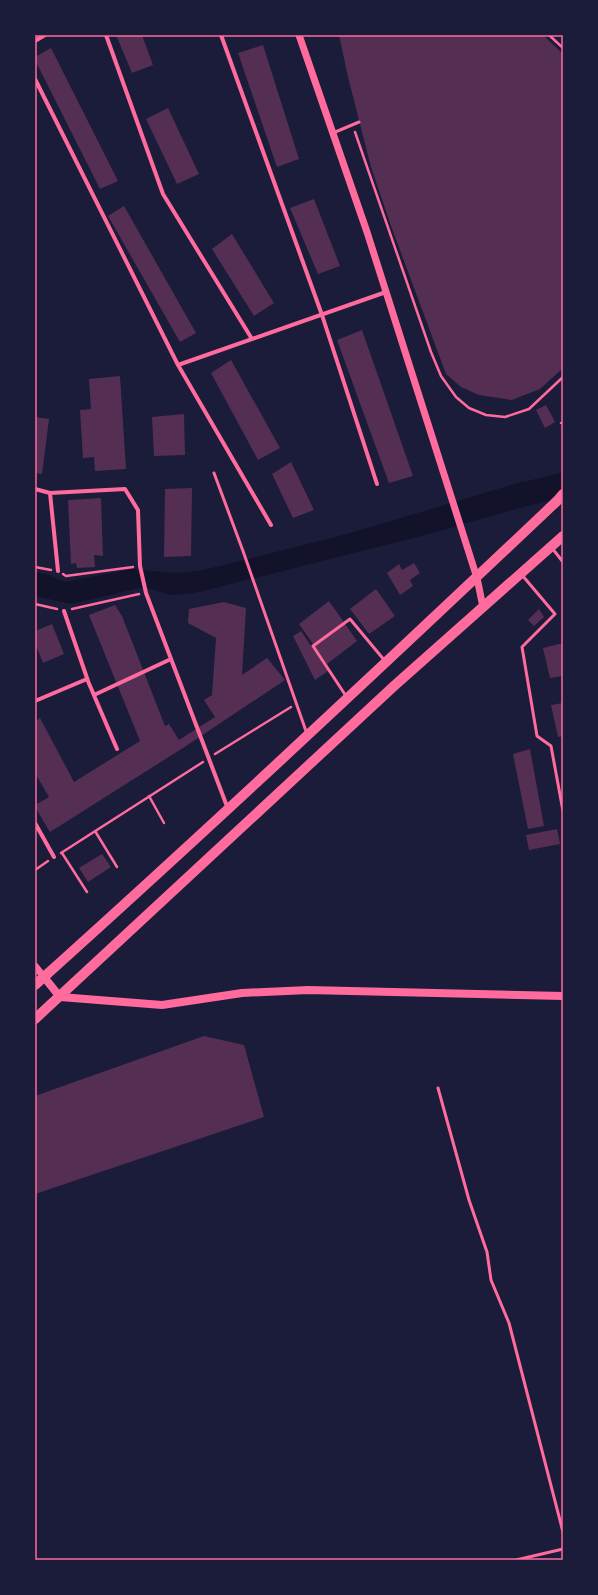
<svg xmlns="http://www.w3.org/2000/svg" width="598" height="1595" viewBox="0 0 598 1595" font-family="Spectral,serif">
  <rect width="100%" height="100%" fill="#1b1b3a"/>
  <path fill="#12122b" d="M525 481 490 516 433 533 195 593 170 595 151 589 139 588 71 604 35 596V572L49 575 65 582 132 569 175 573 197 571 221 566 347 534Z"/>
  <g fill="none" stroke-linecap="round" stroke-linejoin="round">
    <path stroke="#12122b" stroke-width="24" d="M476 508 521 495 563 485"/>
  </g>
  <path fill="#542f53" d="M116 35H142L153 65 132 73Z
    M339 35H543L563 54V368L540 389 512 400 479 395 461 387 446 374 391 226 371 167 348 77Z
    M263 45 299 159 277 167 238 53Z
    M51 48 118 181 100 189 35 60V57Z
    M168 108 199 174 177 184 146 119Z
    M314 199 340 266 318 274 290 208Z
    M124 206 196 333 180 342 108 216Z
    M232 234 274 303 254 316 212 249Z
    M362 330 413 476 389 483 337 340Z
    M231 360 280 448 258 460 211 373Z
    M120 376 126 469 95 471 94 457 83 458 80 410 91 409 89 379Z
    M546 405 555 422 545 428 536 410Z
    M184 414 185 455 154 456 152 417Z
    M35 417 49 419 42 474 35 473Z
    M291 462 314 510 293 518 272 474Z
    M192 488 191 556 164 557 165 489Z
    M101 498 103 556 94 555 95 567 77 568 76 563 71 564 68 500Z
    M414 563 420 573 410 580 413 586 400 595 387 573 399 564 402 570Z
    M376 589 395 616 369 634 350 609Z
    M329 601 357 641 327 664 299 624Z
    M224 602 246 608 242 675 267 658 285 680 183 748 50 832 35 807V805L49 797 35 773V722L40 718 74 782 140 741 89 615 115 605 122 616 165 726 169 724 179 740 215 717 204 700 212 695 216 638 188 623 189 609Z
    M539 609 544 617 534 626 528 620Z
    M52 624 64 654 43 663 35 643V631Z
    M301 631 328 671 315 680 293 636Z
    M563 643V676L550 678 543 648Z
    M563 703V736L558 737 551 705Z
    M530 749 544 826 528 829 513 754Z
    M557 829 560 844 529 850 526 835Z
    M102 854 111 867 88 882 79 868Z
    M204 1036 244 1045 264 1117 35 1194V1096Z"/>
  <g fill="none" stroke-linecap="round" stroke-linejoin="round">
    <path stroke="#ff6b9d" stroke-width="2.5" d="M549 35 563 48
      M355 132 431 352 441 376 456 397 469 408 486 415 505 417 529 409 563 377
      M561 423 563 422
      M35 567 51 570
      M63 574 66 576 133 567
      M35 604 57 609
      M72 609 139 594
      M215 754 291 707
      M149 796 164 823
      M95 831 117 867
      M61 853 203 762
      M62 853 87 892
      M35 870 48 861"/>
    <path stroke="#ff6b9d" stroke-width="3" d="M333 133 359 122
      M214 473 243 551 307 734
      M552 548 563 562
      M522 575 555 614 522 647 537 736 551 746 563 811
      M346 696 313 646 350 619 385 661
      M438 1088 469 1200 487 1252 491 1280 509 1323 563 1532
      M516 1560 563 1549"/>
    <path stroke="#ff6b9d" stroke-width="4" d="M106 35 163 194 252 339
      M221 35 322 315 377 484
      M35 41 45 35
      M35 79 178 365 386 292
      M178 365 271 525
      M35 489 50 493 125 489 138 510 140 566 146 593 228 809
      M50 493 58 571
      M64 611 88 681
      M93 693 117 749
      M35 701 87 679 94 695 171 659
      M35 823 54 857"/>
    <path stroke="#ff6b9d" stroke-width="7" d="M299 35 367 232 477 578 483 607
      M35 966 44 977"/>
    <path stroke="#ff6b9d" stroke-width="8" d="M44 977 60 997 162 1005 242 993 308 990 563 996"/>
    <path stroke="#ff6b9d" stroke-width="10" d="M35 985C212 826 385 664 557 501L563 494
      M35 1019 394 686 563 536"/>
  </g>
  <rect width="598" height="1595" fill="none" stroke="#1b1b3a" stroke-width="72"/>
  <rect x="36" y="36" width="526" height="1523" fill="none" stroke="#ff6b9d" stroke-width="1.5"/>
</svg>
